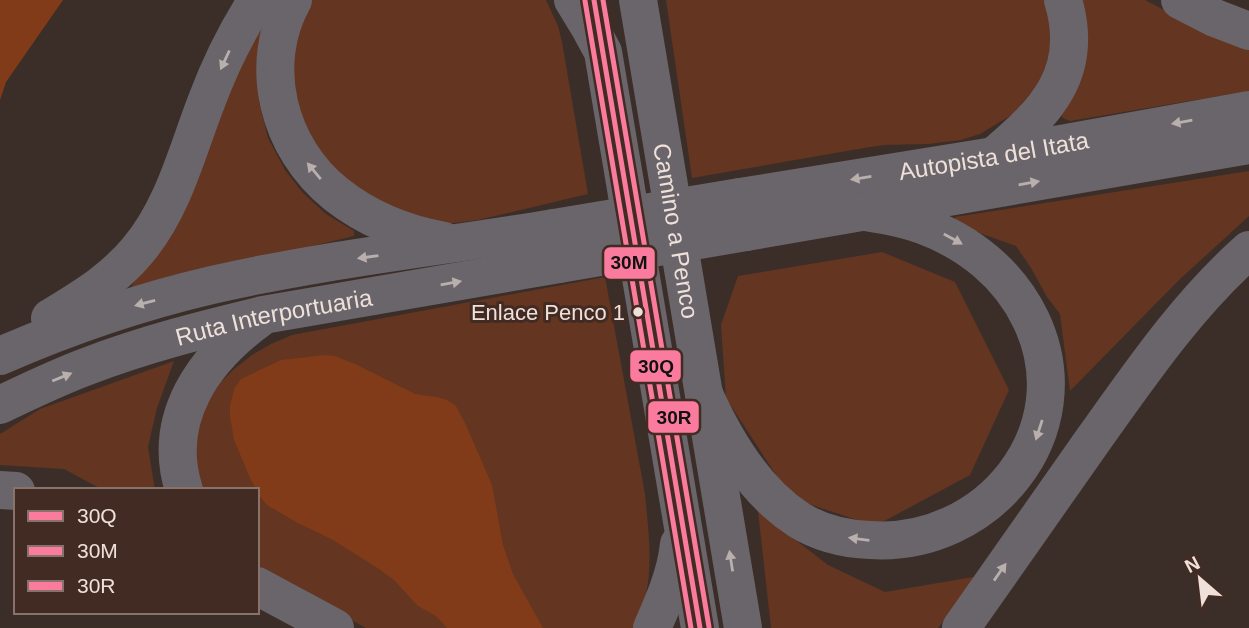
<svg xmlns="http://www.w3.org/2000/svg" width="1249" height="628" viewBox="0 0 1249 628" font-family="Arial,sans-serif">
  <rect width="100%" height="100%" fill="#3b2e29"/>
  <path fill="#643520" d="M312 0H546L558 26 562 42 588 194 478 220 446 224 378 206 323 162 293 100 294 35Z
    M666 0H1047L1054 27 1047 74 1013 114 980 134 961 140 928 144 884 145 864 148 692 178Z
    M1078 0H1145L1189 23 1249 47V91L1070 121 1063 118 1061 115Z
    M269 8 257 63 259 102 268 138 285 170 303 193 326 214 354 231V236L129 291 181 199 216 101Z
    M1249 171V216L1179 280 1070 391 1060 314 1047 297 1031 268 1016 246 954 224 955 217Z
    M882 252 955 282 1009 390 970 475 875 526 791 498 726 398 721 325 738 276Z
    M605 277 645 494C649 538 657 588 633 628H366L264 573 257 568V490H199L193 459 199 414 221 382 234 369 252 355 271 344 292 335Z
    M174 361 157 408 148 447 155 490H103L64 469 0 465V434L40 409Z
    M758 511 828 565 885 592 979 576 938 628H771Z"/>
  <path fill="#813b18" d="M0 0H63L6 82 0 100Z
    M325 355 335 356 355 364 415 394 437 397 447 400 456 406 466 425 492 485 503 545 513 574 543 628H447L436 616 418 606 394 580 376 567 333 540 296 522 267 505 261 498 250 478 234 440 230 416V405L235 387 241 379 281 360Z"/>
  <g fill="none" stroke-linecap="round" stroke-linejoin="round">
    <g stroke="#69656a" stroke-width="38">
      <path d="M293 0C257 65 278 148 336 194 366 218 405 234 444 241"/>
      <path d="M573 0 590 28 603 52 700 628"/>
      <path id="s1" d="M638 0 743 628"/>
      <path d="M1180 0 1215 18 1249 31"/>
      <path d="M994 156C1046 112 1085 73 1063 0"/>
      <path id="s2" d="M740 197 994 156 1249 110"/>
      <path d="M746 232 1249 145"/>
      <path d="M50 318C84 297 112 281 138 250 174 207 187 151 207 100 220 65 237 31 257 0"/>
      <path d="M0 356C69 326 139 302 212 285 325 259 440 247 554 228"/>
      <path d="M704 394C725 441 754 491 799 520 820 533 845 539 870 540 987 548 1084 432 1031 320 1009 274 969 242 922 225 904 218 884 215 865 212"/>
      <path id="s3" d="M0 405C29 391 58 377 88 366 145 344 205 329 263 315L559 264"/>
      <path d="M0 490 16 491"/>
      <path d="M184 490C161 418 204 359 259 319"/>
      <path d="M257 586 335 628"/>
      <path d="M652 628C664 601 676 574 679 544"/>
      <path d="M961 628C1005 565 1049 503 1093 440 1141 373 1187 305 1249 250"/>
    </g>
    <path stroke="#69656a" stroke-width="38" d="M554 228 740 197
      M559 264 746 232"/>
    <defs>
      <path id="bus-1" d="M594 0 700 628"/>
      <path id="bus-2" d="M585 1 691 628"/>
      <path id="bus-3" d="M603 0 709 627"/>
    </defs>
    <use href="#bus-1" stroke="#422b22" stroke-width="10"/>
    <use href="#bus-2" stroke="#422b22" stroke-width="10"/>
    <use href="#bus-3" stroke="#422b22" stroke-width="10"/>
    <use href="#bus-1" stroke="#fa7b9d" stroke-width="5"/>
    <use href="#bus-2" stroke="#fa7b9d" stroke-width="5"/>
    <use href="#bus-3" stroke="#fa7b9d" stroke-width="5"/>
  </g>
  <defs><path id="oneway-solid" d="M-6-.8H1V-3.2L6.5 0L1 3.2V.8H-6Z" transform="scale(1.75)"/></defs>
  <g fill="#b9afad">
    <use href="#oneway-solid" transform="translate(225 60) rotate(115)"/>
    <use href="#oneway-solid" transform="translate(1182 122) rotate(170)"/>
    <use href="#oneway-solid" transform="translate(314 171) rotate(-130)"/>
    <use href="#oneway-solid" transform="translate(861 178) rotate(171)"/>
    <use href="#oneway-solid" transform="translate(1029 183) rotate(-10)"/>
    <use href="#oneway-solid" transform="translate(953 239) rotate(29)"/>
    <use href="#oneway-solid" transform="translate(368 257) rotate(172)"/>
    <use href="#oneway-solid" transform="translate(451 283) rotate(-10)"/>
    <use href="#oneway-solid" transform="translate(145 303) rotate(165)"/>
    <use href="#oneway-solid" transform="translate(62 377) rotate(-22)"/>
    <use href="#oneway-solid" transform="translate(1039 430) rotate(108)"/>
    <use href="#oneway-solid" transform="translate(859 539) rotate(-173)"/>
    <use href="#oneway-solid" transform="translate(731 561) rotate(-99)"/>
    <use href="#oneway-solid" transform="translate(1000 572) rotate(-55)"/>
  </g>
  <circle fill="#efe0da" stroke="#422b22" stroke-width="2.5" cx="638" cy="312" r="6"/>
  <g text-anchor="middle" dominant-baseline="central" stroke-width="6" stroke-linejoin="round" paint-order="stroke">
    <g font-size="22" fill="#efe0da" stroke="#422b22" text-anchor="end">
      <text x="625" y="312">Enlace Penco 1</text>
    </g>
    <g font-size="24" fill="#efe0da" stroke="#422b22">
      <text stroke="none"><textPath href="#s2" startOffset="257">Autopista del Itata</textPath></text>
      <text stroke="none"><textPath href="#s1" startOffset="234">Camino a Penco</textPath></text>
      <text stroke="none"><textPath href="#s3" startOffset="289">Ruta Interportuaria</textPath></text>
    </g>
  </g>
  <g stroke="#422b22" stroke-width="2.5">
    <rect x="603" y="246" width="53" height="34" rx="7" fill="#fa7b9d"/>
    <rect x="629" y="349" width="53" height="34" rx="7" fill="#fa7b9d"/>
    <rect x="647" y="400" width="53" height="34" rx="7" fill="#fa7b9d"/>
  </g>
  <g font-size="19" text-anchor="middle" font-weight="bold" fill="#111">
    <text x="629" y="269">30M</text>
    <text x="656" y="373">30Q</text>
    <text x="674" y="424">30R</text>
  </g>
  <rect x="14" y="488" width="245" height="126" fill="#422b22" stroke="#87736c" stroke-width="2"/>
  <rect x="28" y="511" width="35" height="10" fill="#fa7b9d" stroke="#87736c" stroke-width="2"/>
  <text x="77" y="523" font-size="21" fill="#efe0da">30Q</text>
  <rect x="28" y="546" width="35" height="10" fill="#fa7b9d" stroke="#87736c" stroke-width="2"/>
  <text x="77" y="558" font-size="21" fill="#efe0da">30M</text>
  <rect x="28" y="581" width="35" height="10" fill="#fa7b9d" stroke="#87736c" stroke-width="2"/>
  <text x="77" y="593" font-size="21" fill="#efe0da">30R</text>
  <g transform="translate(1200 579) rotate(332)" stroke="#422b22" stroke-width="5" paint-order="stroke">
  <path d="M0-5L12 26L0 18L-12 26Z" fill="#efe0da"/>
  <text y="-10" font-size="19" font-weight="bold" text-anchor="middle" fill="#efe0da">N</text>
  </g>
</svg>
